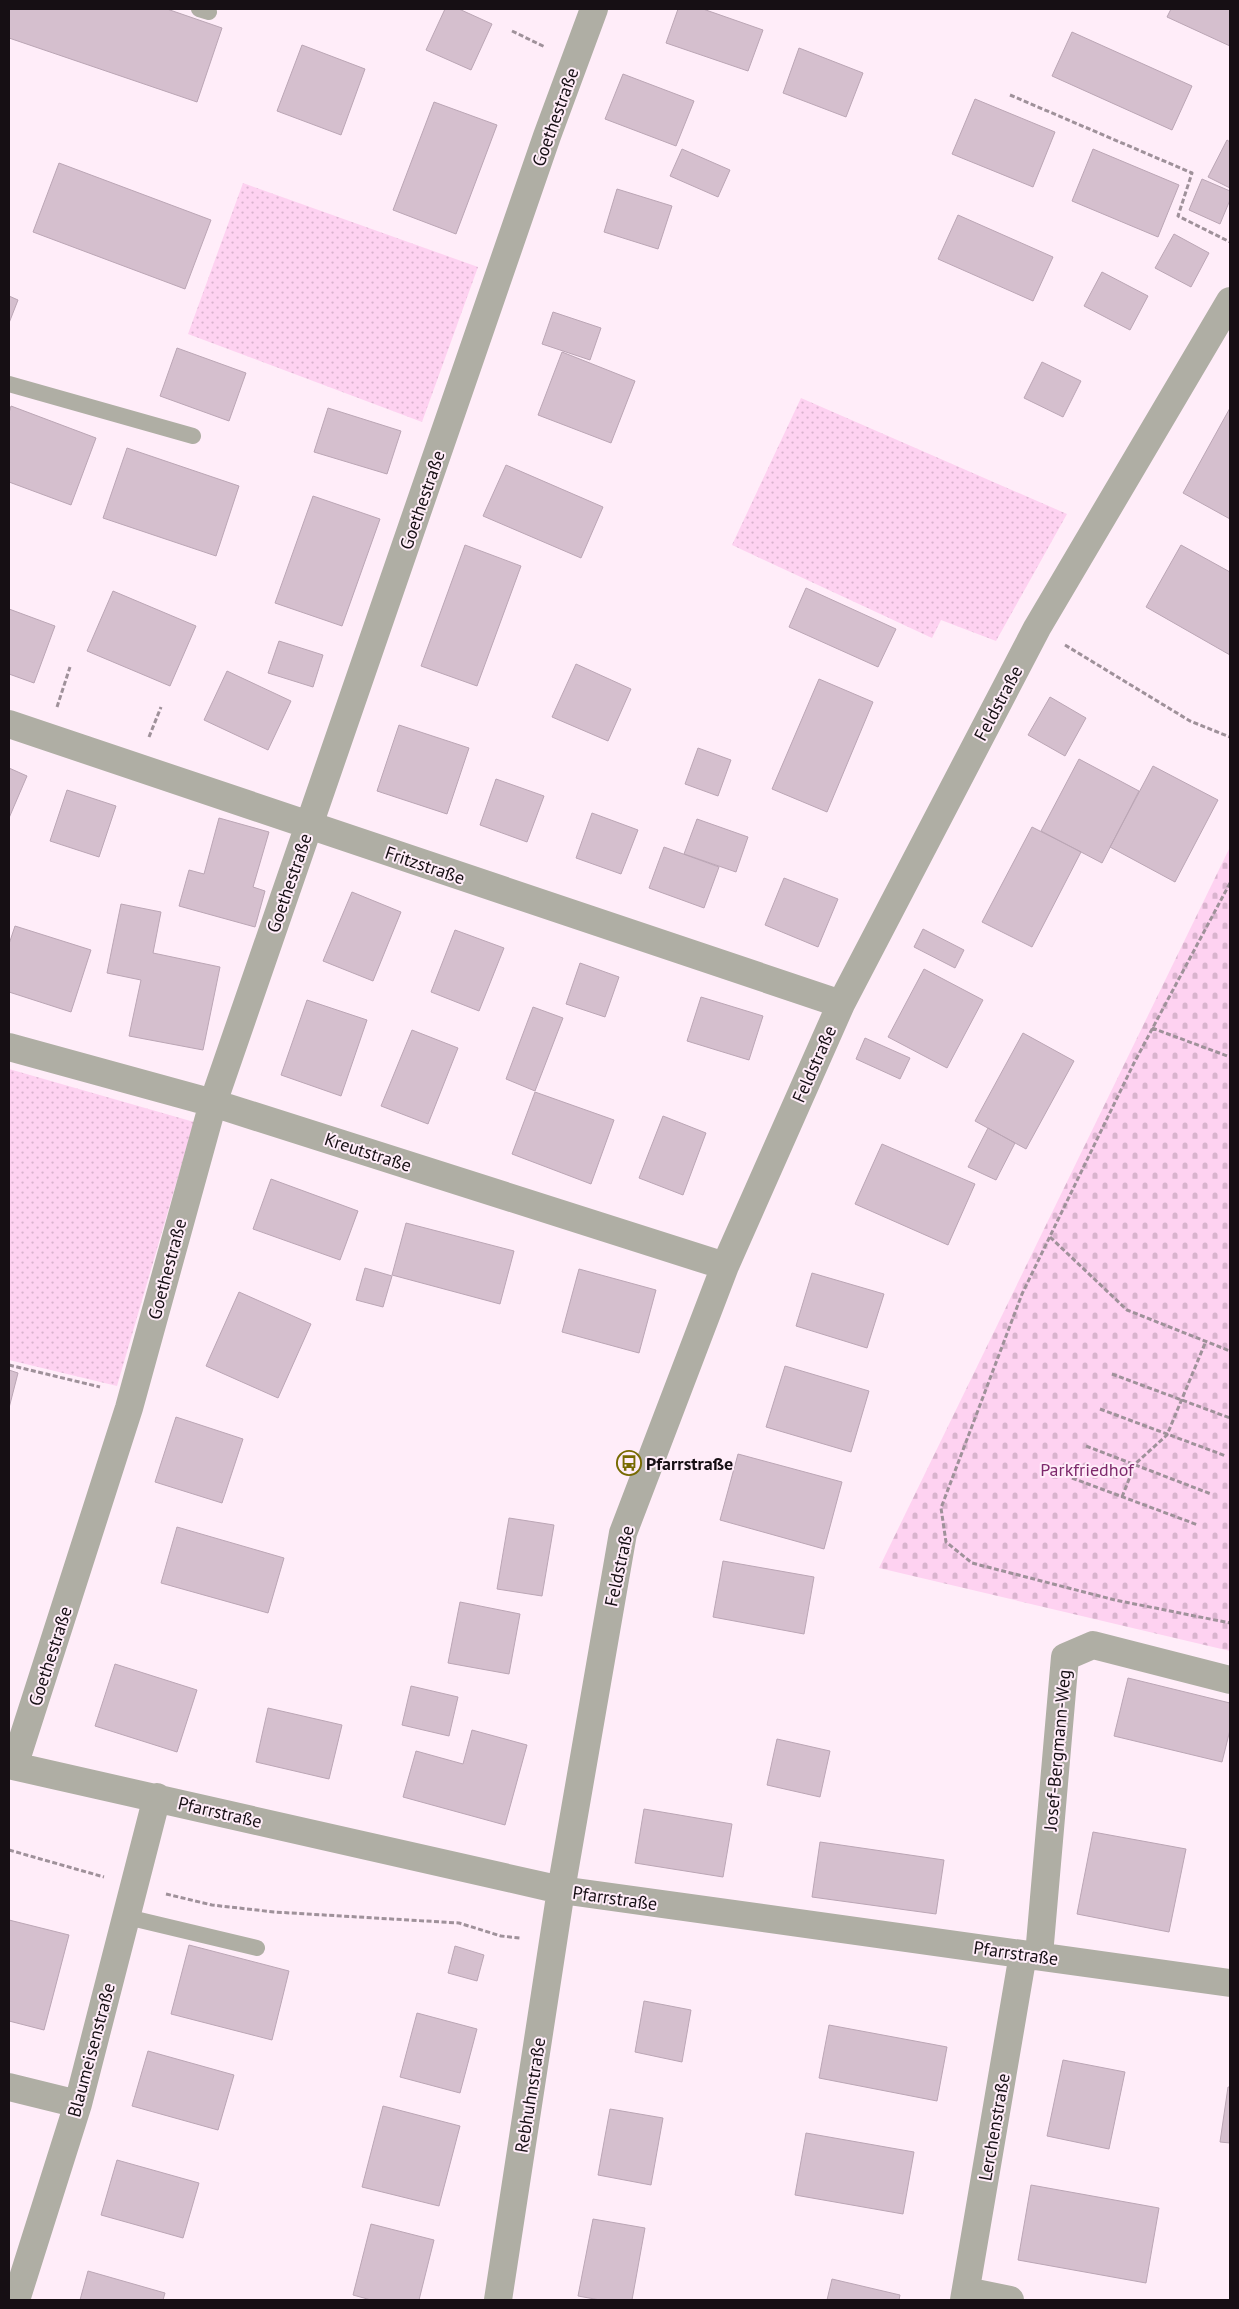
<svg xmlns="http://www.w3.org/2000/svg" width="1239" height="2309" viewBox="0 0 1239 2309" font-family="'PT Sans',sans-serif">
  <defs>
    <pattern id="grass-dots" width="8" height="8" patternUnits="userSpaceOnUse" patternTransform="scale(1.25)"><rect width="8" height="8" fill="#fed2f1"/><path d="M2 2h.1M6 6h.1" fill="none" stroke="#d9b3ce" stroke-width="1.8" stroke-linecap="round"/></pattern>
    <pattern id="cemetery-stones" width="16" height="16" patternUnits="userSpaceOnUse" patternTransform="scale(1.25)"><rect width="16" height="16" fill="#fed2f1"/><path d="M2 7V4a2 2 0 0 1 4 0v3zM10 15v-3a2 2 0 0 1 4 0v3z" fill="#d9b3ce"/></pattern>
  </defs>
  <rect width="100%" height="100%" fill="#ffedf9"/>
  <path fill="url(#grass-dots)" d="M243 183 478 267 422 422 188 334Z
    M801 398 1067 514 996 641 941 620 932 638 732 545Z
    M9 1069 194 1122 117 1386 9 1360Z"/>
  <path fill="url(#cemetery-stones)" d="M1230 847V1651L879 1568Z"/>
  <path fill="#d5bfce" stroke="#bba6b5" d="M9 9H167L222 28 197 102 9 38Z
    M445 9H459L492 24 471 70 426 50Z
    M678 9H703L763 30 748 71 666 43Z
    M1171 9H1230V46L1167 17Z
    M1072 32 1192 86 1172 130 1052 76Z
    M302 45 365 69 341 135 277 111Z
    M799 48 863 73 846 117 783 93Z
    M623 74 694 101 676 146 605 119Z
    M975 99 1055 132 1033 187 952 154Z
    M434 102 497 125 456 234 393 210Z
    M1227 140 1230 142V188L1208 177Z
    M682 149 730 170 718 197 670 176Z
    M1093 149 1179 185 1158 237 1072 201Z
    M59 163 211 220 185 289 33 232Z
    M1202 179 1230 191V200L1220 224 1189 210Z
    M617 189 672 206 658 249 604 232Z
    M958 215 1053 257 1033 301 938 259Z
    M1174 234 1209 253 1191 287 1155 268Z
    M1102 272 1148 296 1130 330 1084 306Z
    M9 296 18 300 9 323Z
    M553 312 601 328 590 360 542 344Z
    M177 348 246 373 229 421 160 396Z
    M562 352 635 381 611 443 538 415Z
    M1042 362 1081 381 1063 417 1024 398Z
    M11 406 96 438 71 505 9 482V413Z
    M328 408 401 431 387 474 314 452Z
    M1230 408V519L1183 493Z
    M127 448 239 486 216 556 103 518Z
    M506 465 603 507 581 558 483 516Z
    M313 496 380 519 342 626 275 603Z
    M465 545 521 566 477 686 421 666Z
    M1181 545 1230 572V655L1146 607Z
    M806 588 896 629 878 667 789 627Z
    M113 591 196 626 170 686 87 651Z
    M9 609 55 626 34 683 9 674Z
    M279 641 323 655 313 687 268 673Z
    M576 664 631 689 608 741 552 717Z
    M227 671 291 701 268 750 204 720Z
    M819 679 873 702 827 812 772 789Z
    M1050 697 1086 718 1065 756 1028 735Z
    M399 725 469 748 447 814 377 791Z
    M698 748 731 760 718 796 685 784Z
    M1079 759 1139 791 1102 863 1041 831Z
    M1153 766 1218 800 1175 882 1110 847Z
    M9 768 27 776 9 818Z
    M496 779 544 796 527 842 480 825Z
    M67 790 116 806 99 857 50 841Z
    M592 813 638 830 621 874 576 858Z
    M219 818 269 832 253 887 265 891 255 927 179 906 189 870 204 874Z
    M697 819 748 837 736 872 684 854Z
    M1032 827 1081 852 1032 947 982 922Z
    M664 847 719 867 704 908 649 888Z
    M784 878 838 899 818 947 765 925Z
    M352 892 401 912 373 981 323 961Z
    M121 904 161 912 153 953 220 967 203 1050 129 1036 141 980 107 973Z
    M15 926 91 950 71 1012 9 992V944Z
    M923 929 964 950 955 968 914 947Z
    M455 930 504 948 479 1011 431 992Z
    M580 963 619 977 605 1017 566 1004Z
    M924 969 983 1000 947 1068 888 1037Z
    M701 997 763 1016 749 1060 687 1041Z
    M307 1000 367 1020 341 1096 281 1075Z
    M533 1007 563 1018 535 1091 506 1079Z
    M412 1030 458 1048 428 1124 381 1106Z
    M1023 1033 1074 1061 1026 1149 975 1121Z
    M865 1038 910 1058 900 1079 856 1059Z
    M535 1092 614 1120 591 1184 512 1154Z
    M663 1116 706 1133 683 1195 639 1178Z
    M988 1128 1015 1143 996 1180 968 1167Z
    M882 1144 975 1184 948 1245 855 1204Z
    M271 1179 358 1211 340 1260 253 1229Z
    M406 1223 514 1251 500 1304 392 1275Z
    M365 1268 392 1276 383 1307 356 1300Z
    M579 1269 656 1290 639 1353 562 1332Z
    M812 1273 884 1294 867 1348 796 1326Z
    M239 1292 311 1324 278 1398 206 1366Z
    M785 1366 869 1391 851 1452 766 1427Z
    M9 1370 18 1373 9 1408Z
    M176 1417 243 1439 222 1503 155 1482Z
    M738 1454 842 1482 824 1549 720 1520Z
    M509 1518 554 1525 542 1596 497 1589Z
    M177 1527 284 1558 268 1613 161 1583Z
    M723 1561 814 1577 804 1634 713 1617Z
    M460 1602 520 1614 509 1674 448 1663Z
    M115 1664 197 1690 177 1752 95 1726Z
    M1128 1678 1230 1703V1730L1222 1762 1114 1736Z
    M411 1686 458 1697 449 1736 402 1725Z
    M268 1708 342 1725 329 1779 256 1762Z
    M472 1730 527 1745 505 1825 403 1797 416 1751 463 1764Z
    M777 1739 830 1751 820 1797 767 1785Z
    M644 1809 732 1824 723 1877 635 1863Z
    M1093 1832 1186 1849 1169 1932 1077 1914Z
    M820 1842 944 1860 936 1914 812 1897Z
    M9 1920 69 1935 44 2030 9 2021Z
    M189 1945 289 1971 272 2040 171 2014Z
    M455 1946 484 1955 477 1981 448 1973Z
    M644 2001 691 2010 682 2062 635 2052Z
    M417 2013 477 2029 460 2093 400 2077Z
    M829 2025 947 2047 937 2101 819 2078Z
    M148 2051 234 2075 218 2130 132 2106Z
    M1063 2060 1125 2072 1109 2149 1047 2136Z
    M1228 2087H1230V2143L1220 2142Z
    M383 2106 460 2126 439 2206 362 2187Z
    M610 2109 663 2118 651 2185 598 2175Z
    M806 2133 914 2152 903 2214 795 2195Z
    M117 2160 199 2183 183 2238 101 2215Z
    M1031 2185 1159 2208 1146 2283 1018 2260Z
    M593 2219 645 2228 632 2300H600L578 2296Z
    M371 2224 434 2240 419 2300H371L353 2295Z
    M88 2271 165 2293 163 2300H80Z
    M832 2279 900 2295 899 2300H827Z"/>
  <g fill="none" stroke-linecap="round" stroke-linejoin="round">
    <path stroke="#9f919a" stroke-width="3" stroke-dasharray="5 2.5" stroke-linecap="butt" d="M512 31 545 47
      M1010 95 1192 173 1178 216 1230 242
      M1065 645 1190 721 1230 737
      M57 707 70 667
      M149 737 161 707
      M1230 883 1134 1063 1022 1294 941 1508 946 1542 972 1563 1115 1600 1230 1623
      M1152 1028 1230 1057
      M1050 1237 1127 1310 1230 1351
      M9 1365 100 1387
      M1112 1374 1230 1418
      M1100 1409 1226 1456
      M1086 1446 1211 1494
      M1072 1478 1198 1525
      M1122 1497 1135 1464 1167 1435 1206 1341
      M9 1850 104 1877
      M166 1894 212 1905 274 1912 459 1923 501 1936 520 1938"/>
    <path stroke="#afaea4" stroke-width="16" d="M199 9 209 12
      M9 384 193 436
      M127 1917 257 1948"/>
    <path stroke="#afaea4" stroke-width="28" d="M9 724 841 1004
      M9 1047 213 1103 725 1266
      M9 1765 561 1890 1230 1983
      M14 1766 129 1408 213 1103 547 136 594 9
      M1039 1955 1065 1657 1093 1645 1230 1680
      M9 2087 78 2104
      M966 2291 1010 2300
      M16 2300 78 2104 157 1797
      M498 2300 561 1890 623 1533 725 1266 841 1004 1037 628 1230 301
      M964 2300 1023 1954"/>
  </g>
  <defs>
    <symbol id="bus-ring" viewBox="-11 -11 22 22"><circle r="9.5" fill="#ffedf9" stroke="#776a01" stroke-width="1.5"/><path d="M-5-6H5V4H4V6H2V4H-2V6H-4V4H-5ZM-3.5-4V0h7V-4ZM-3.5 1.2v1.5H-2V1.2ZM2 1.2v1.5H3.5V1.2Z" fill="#776a01"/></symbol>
  </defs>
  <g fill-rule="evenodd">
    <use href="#bus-ring" x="615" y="1449" width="28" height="28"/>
  </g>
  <g text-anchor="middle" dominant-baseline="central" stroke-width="4" stroke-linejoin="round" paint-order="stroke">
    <g font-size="18" fill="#160f14" stroke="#ffedf9">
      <text transform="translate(555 117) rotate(-70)">Goethestraße</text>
      <text transform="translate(422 500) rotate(-71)">Goethestraße</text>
      <text transform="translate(998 703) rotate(-62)">Feldstraße</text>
      <text transform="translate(425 865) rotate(19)">Fritzstraße</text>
      <text transform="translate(289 883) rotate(-71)">Goethestraße</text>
      <text transform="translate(814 1064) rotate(-66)">Feldstraße</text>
      <text transform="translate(368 1152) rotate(18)">Kreutstraße</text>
      <text transform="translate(167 1269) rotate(-75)">Goethestraße</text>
      <text transform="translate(619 1566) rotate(-78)">Feldstraße</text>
      <text transform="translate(50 1656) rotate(-72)">Goethestraße</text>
      <text transform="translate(1057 1750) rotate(-85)">Josef-Bergmann-Weg</text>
      <text transform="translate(220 1812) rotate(13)">Pfarrstraße</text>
      <text transform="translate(615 1898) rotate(8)">Pfarrstraße</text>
      <text transform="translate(1016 1953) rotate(8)">Pfarrstraße</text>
      <text transform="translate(91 2050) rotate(-75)">Blaumeisenstraße</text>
      <text transform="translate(530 2095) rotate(-81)">Rebhuhnstraße</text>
      <text transform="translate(994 2127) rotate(-80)">Lerchenstraße</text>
    </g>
    <g font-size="18" font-weight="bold" fill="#160f14" stroke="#ffedf9" text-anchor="start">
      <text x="646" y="1463">Pfarrstraße</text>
    </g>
    <g font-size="18" fill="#7d286b" stroke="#ffedf9">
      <text x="1087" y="1469">Parkfriedhof</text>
    </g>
  </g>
  <rect width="1239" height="2309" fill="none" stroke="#160f14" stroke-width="20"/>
</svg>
